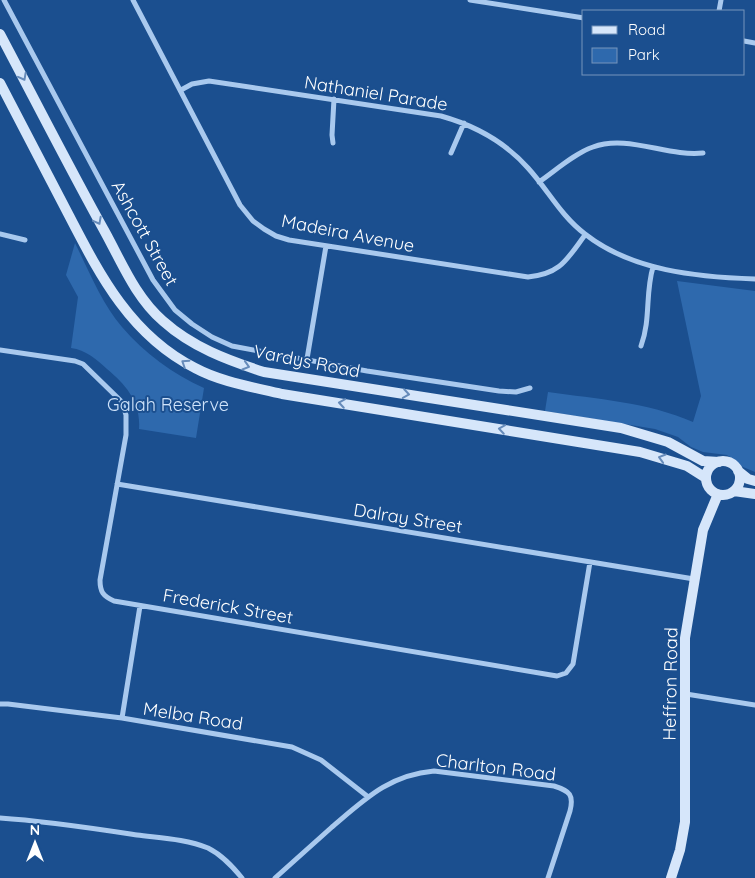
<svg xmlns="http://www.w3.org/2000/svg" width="755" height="878" viewBox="0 0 755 878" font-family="Quicksand,sans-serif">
  <rect width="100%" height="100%" fill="#1b4f8f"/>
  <path fill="#2e69ad" d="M75 243C89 271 101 302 122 327 144 353 173 374 204 388L196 438 139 429C141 402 126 385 107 369 96 359 86 350 71 348L78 297 66 275Z
    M677 281 755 291V472L743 467 727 455 703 452 691 447 678 437 655 429 545 411 548 392C597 399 647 402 693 422L701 396Z"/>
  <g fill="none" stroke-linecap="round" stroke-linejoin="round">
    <path stroke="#a9c9ee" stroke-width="5" d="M4 0 153 280 175 310 192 324 212 337 232 346 367 371 499 391 516 392 530 388
      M133 0 240 205 253 221 264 229 276 236 289 240 528 277C561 274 567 259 585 235
      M470 0 584 18
      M719 11 721 0
      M744 41 755 43
      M181 90 192 84 209 81 441 116C473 125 505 142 528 168 548 190 561 216 585 234 632 271 697 277 755 279
      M333 143 332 135 334 99
      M451 153 464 123
      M539 182C555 171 575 153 593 147 627 134 668 157 703 153
      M0 234 25 240
      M641 346C651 319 645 294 653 267
      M0 350 75 361 83 364 122 402 126 415V435L100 580C100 592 103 596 114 601L557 676 566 673 573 664 590 562
      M307 359 326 246
      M117 484 694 579
      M686 694 755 705
      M0 704H8L122 718 292 747 321 760 367 796
      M122 718 140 606
      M0 818C46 821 91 828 137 835 160 838 186 839 208 848 222 855 232 866 242 878
      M275 878C294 861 313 844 332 827 365 799 389 775 434 771L554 786C570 791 574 795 570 811L548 878"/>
    <path stroke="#d6e6fa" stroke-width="10" d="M0 34C35 100 69 167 105 232 122 263 136 298 163 321 192 347 227 360 264 372L621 428 668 442 703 461 719 462
      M0 83C21 123 41 162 62 202 96 267 126 333 195 368 221 382 253 387 282 394L640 452 687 466 706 478
      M706 478a17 17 0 1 1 34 0a17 17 0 1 1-34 0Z
      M738 471 748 479 755 481
      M734 491 755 494
      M671 878 680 850 685 822V638L703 530 718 494"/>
  </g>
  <defs><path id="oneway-chevron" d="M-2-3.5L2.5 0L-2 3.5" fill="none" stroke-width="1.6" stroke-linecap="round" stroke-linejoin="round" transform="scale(1.25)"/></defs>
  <g stroke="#668bba">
    <use href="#oneway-chevron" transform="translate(23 77) rotate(62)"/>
    <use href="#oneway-chevron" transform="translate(98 221) rotate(62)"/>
    <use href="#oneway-chevron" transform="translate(185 363) rotate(-147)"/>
    <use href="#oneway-chevron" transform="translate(246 366) rotate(17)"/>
    <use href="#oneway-chevron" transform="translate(406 394) rotate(9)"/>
    <use href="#oneway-chevron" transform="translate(342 403) rotate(-171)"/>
    <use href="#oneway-chevron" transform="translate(502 429) rotate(-171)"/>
    <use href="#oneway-chevron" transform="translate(662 458) rotate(-163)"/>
  </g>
  <g text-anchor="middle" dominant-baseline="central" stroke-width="4" stroke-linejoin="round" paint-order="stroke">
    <g font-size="18" fill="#fff" stroke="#1b4f8f">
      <text transform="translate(376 93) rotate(9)">Nathaniel Parade</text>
      <text transform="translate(145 233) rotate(61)">Ashcott Street</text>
      <text transform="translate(348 233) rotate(11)">Madeira Avenue</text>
      <text transform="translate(307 361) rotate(11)">Vardys Road</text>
      <text transform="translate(408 518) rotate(9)">Dalray Street</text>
      <text transform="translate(228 606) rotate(10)">Frederick Street</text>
      <text transform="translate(670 684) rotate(-89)">Heffron Road</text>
      <text transform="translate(193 716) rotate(9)">Melba Road</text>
      <text transform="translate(496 767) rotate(7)">Charlton Road</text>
    </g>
    <g font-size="18" fill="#cfe3fa" stroke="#1b4f8f">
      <text x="168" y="404">Galah Reserve</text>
    </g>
  </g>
  <rect x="582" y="10" width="162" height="65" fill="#1b4f8f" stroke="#7695bc"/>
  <rect x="592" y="26" width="25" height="8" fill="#d6e6fa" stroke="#7695bc"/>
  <text x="628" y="35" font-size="15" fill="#ffffff">Road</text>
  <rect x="592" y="48" width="25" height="15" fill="#2e69ad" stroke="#7695bc"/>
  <text x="628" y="60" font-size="15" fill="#ffffff">Park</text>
  <g transform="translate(35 843)" stroke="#1b4f8f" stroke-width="4" paint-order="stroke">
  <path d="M0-4L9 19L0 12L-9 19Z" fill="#ffffff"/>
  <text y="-8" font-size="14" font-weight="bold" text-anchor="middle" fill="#ffffff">N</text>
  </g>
</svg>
